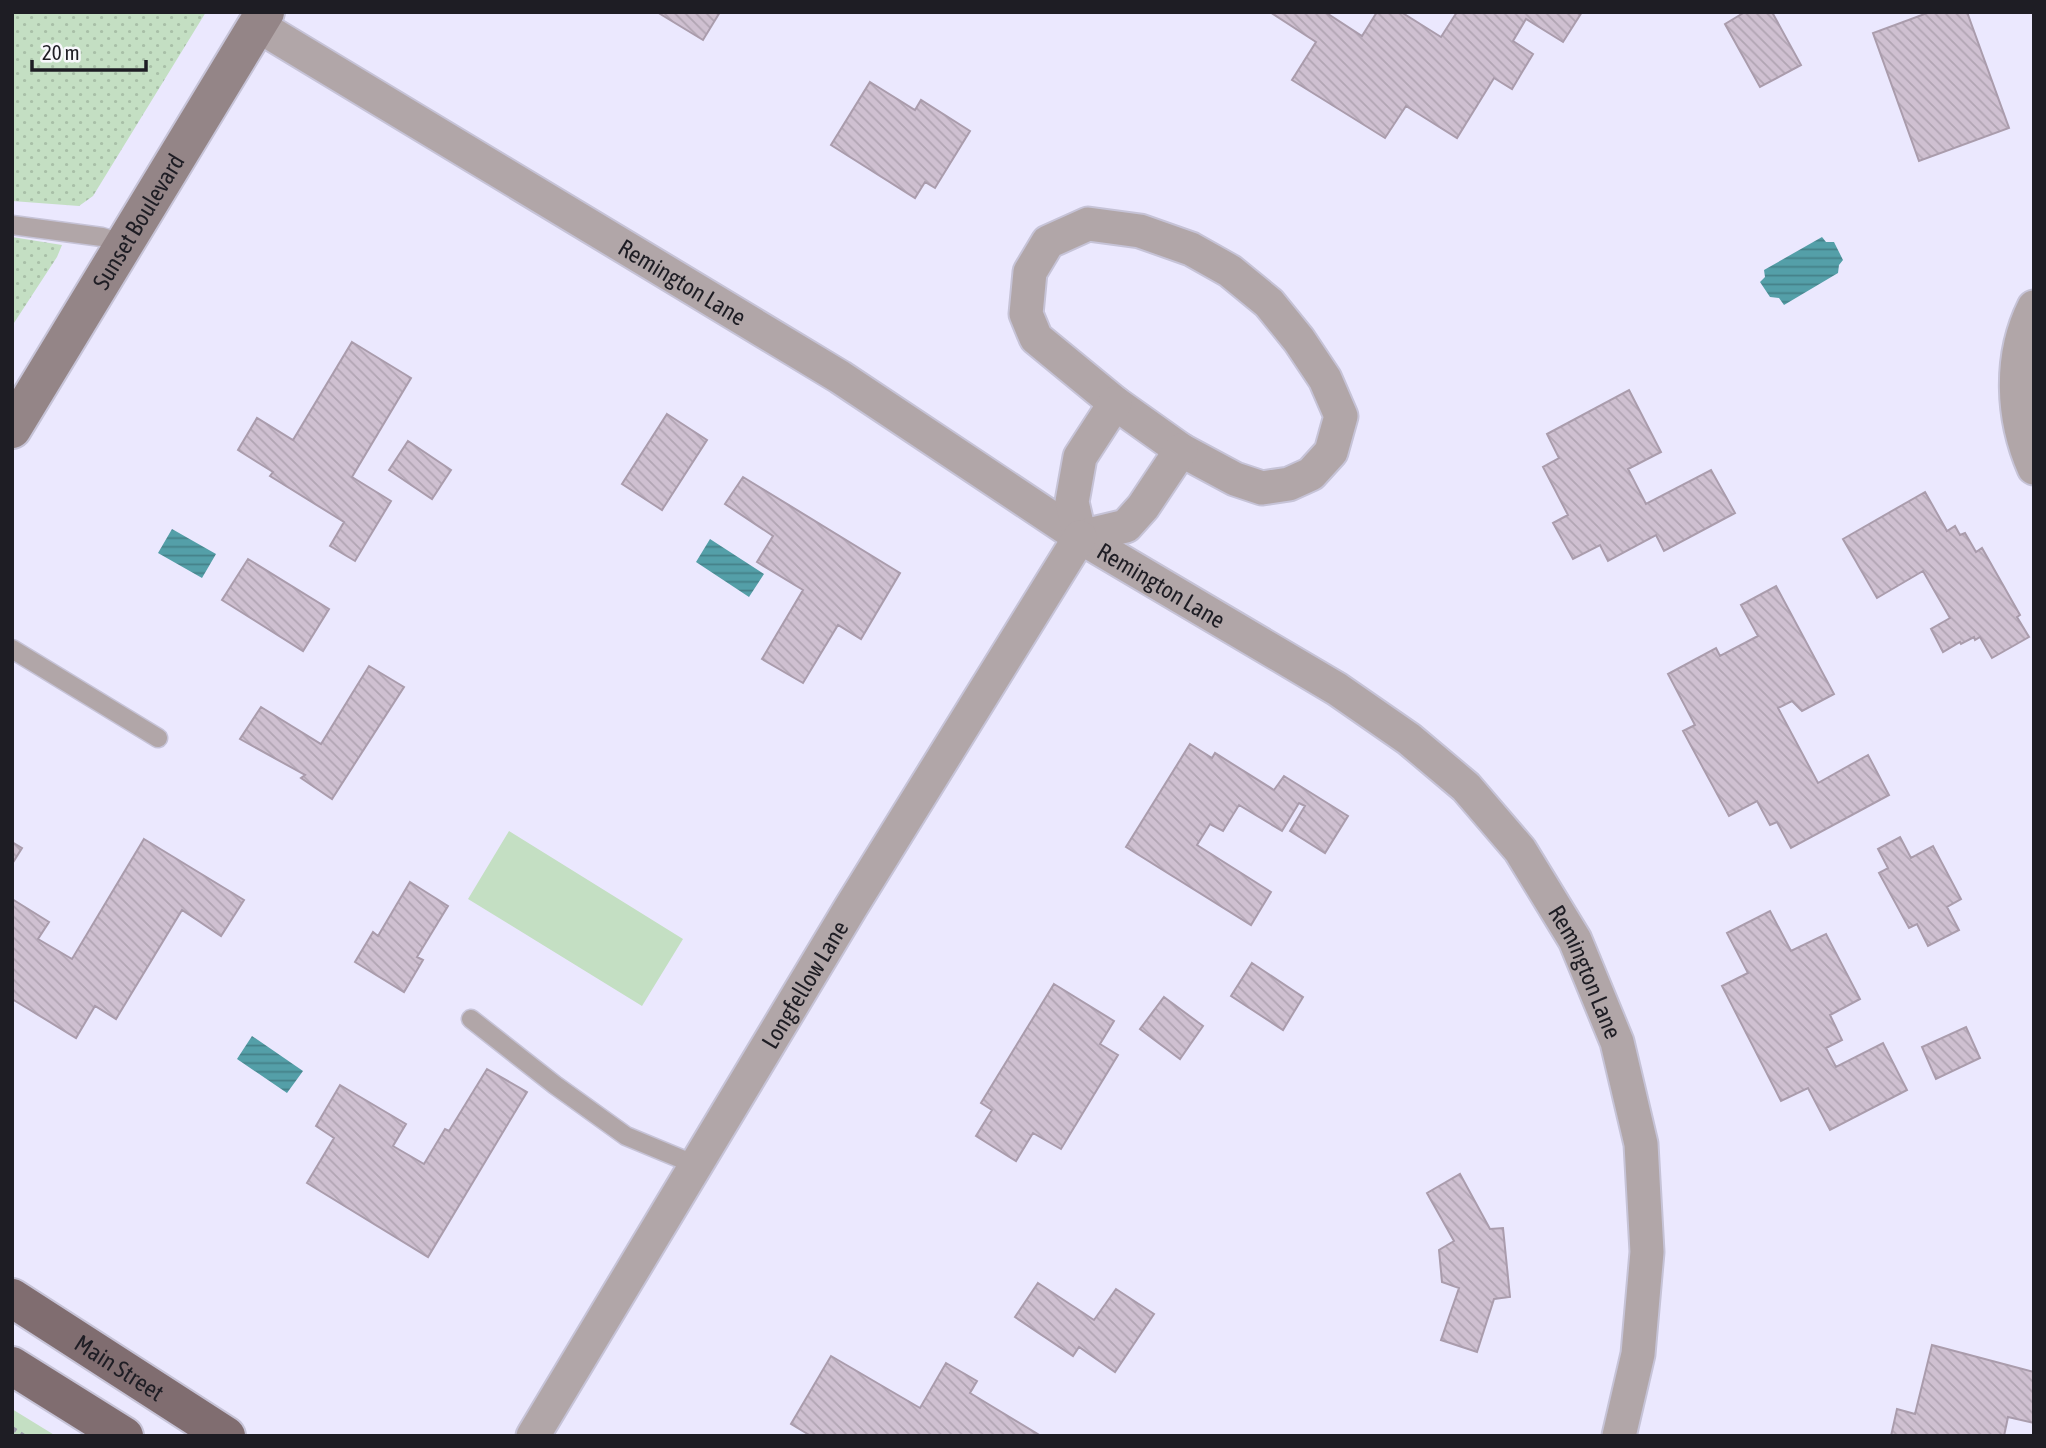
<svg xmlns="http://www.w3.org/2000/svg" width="2046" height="1448" viewBox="0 0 2046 1448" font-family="'Asap Condensed',sans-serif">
  <defs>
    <pattern id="grass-dots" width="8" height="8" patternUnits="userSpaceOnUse" patternTransform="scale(1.75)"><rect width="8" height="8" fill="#c4dfc3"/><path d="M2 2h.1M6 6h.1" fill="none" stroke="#a8bfa7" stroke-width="1.8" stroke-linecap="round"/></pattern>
    <pattern id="water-rules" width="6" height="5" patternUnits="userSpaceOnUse" patternTransform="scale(1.75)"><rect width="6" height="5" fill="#549fa8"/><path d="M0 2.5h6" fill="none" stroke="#458189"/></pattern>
    <pattern id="building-back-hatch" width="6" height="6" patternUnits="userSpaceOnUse" patternTransform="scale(1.75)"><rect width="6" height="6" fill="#cfc0d1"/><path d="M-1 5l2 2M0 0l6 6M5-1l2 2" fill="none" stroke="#b1a5b3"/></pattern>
  </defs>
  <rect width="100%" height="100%" fill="#ebe8fe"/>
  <path fill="url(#grass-dots)" d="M14 12H206L93 196 79 206 12 201V40Z
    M12 237 62 245 57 257 12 326Z"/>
  <path fill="#c4dfc3" d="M509 831 683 939 642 1006 468 899Z
    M12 1409 56 1436H12Z"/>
  <path fill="url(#water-rules)" d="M1822 237 1826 242H1834L1843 260 1839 265 1838 273 1784 305 1779 298 1770 297 1760 282 1765 277 1764 270Z
    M172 529 216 554 202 578 158 553Z
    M710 539 764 574 749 597 696 562Z
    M252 1036 303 1071 287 1093 237 1059Z"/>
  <path fill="url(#building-back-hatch)" stroke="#aa9cac" stroke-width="2" d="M657 12H720L703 40Z
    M1270 12H1325L1362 36 1377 12H1401L1441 37 1457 12H1582L1563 42 1526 19 1513 41 1533 54 1512 89 1494 78 1457 138 1406 106 1385 138 1292 80 1316 42Z
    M1745 12H1772L1801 65 1760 87 1725 24Z
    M1930 12H1967L2009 128 1919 161 1873 33Z
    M870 82 915 110 921 100 970 131 935 188 925 182 915 198 831 145Z
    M352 342 411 378 352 477 391 501 355 561 330 546 344 522 270 476 273 472 238 450 257 418 293 440Z
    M1629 390 1661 452 1628 469 1646 504 1711 470 1735 513 1664 551 1656 535 1608 561 1600 545 1573 559 1553 523 1568 515 1543 467 1559 458 1547 434Z
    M667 414 707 440 662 510 622 484Z
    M408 441 451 470 432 499 389 470Z
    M743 477 900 573 861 639 838 625 803 683 762 659 803 590 757 562 773 536 725 504Z
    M1925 492 1947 531 1955 526 1960 535 1965 533 1976 552 1982 548 2020 615 2017 617 2029 637 1992 658 1980 637 1975 640 1974 637 1961 644 1960 642 1943 652 1931 629 1950 618 1923 571 1877 598 1843 539Z
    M248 559 329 609 303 651 222 600Z
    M1776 586 1834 694 1802 711 1792 701 1778 708 1818 783 1868 755 1889 795 1791 848 1777 822 1770 825 1757 801 1729 816 1683 731 1695 725 1668 674 1716 648 1720 656 1758 636 1741 605Z
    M369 666 404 687 332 799 301 778 305 775 240 739 261 707 321 744Z
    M1190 744 1212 758 1215 753 1274 790 1284 776 1348 816 1325 853 1290 831 1305 806 1299 803 1282 831 1239 805 1223 831 1210 824 1197 845 1271 892 1251 925 1126 847Z
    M1900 837 1911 858 1933 846 1961 899 1947 907 1959 930 1928 946 1917 924 1909 928 1879 873 1888 868 1878 849Z
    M144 839 244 900 221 936 182 910 116 1019 95 1006 76 1038 12 999V899L49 922 38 939 72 959Z
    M12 842 22 848 12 864Z
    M410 882 448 906 417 957 423 960 404 992 355 962 373 932 378 936Z
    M1770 911 1791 951 1826 934 1860 999 1830 1015 1842 1040 1826 1048 1836 1067 1883 1043 1907 1090 1830 1130 1808 1088 1781 1101 1722 986 1748 973 1727 933Z
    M1252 963 1303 997 1283 1030 1231 996Z
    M1054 984 1114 1021 1100 1044 1118 1055 1061 1149 1033 1133 1016 1161 976 1136 992 1110 981 1103Z
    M1164 997 1203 1026 1180 1059 1140 1029Z
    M1966 1027 1980 1058 1936 1079 1922 1047Z
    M487 1069 527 1092 428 1257 307 1183 334 1138 316 1126 340 1085 406 1124 393 1146 424 1164 445 1129 449 1131Z
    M1460 1174 1490 1229 1503 1228 1510 1297 1494 1299 1477 1352 1441 1340 1459 1288 1442 1282 1439 1250 1454 1241 1427 1193Z
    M1038 1283 1094 1320 1116 1289 1154 1314 1115 1372 1079 1347 1073 1356 1015 1317Z
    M1932 1345 2034 1372V1423L2008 1417 2004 1436H1891L1897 1409 1915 1414Z
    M831 1356 920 1408 946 1363 977 1381 970 1393 1041 1436H811L791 1424Z"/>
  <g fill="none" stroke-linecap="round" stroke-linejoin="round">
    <defs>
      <path id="service" d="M12 225 102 237 126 244
        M12 649 158 738
        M471 1019 555 1085 626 1136 696 1165"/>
      <g id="minor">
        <path id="s1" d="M257 25 840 377 1080 537 1337 689 1409 739 1466 787 1520 850 1575 940 1617 1042 1641 1144 1647 1252 1638 1354 1619 1436"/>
        <path d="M1088 224 1140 231 1191 249 1230 271 1269 303 1299 340 1325 379 1341 416 1331 452 1311 474 1289 484 1262 488 1235 479 1181 450 1115 403 1036 338 1026 314 1030 272 1048 242Z"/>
        <path d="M2034 307C2009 357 2012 418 2034 468"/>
        <path d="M1080 537 1072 502 1080 457 1115 403"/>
        <path d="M1080 537 1126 526 1143 507 1181 450"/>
        <path id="s2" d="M533 1436 851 907 1080 537"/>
      </g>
      <g id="secondary">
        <path id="s3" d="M12 429 265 12"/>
      </g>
      <g id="primary">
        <path id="s4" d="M12 1298 226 1436"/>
        <path d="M12 1366 124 1436"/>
      </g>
    </defs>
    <use href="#service" stroke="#c6c3d7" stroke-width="21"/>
    <use href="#minor" stroke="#c6c3d7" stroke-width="37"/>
    <use href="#secondary" stroke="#c6c3d7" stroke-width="42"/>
    <use href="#primary" stroke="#c6c3d7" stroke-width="42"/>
    <path stroke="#a09eae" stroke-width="4.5" stroke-dasharray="5 5" stroke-linecap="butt" d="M12 1428 24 1436"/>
    <use href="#service" stroke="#b1a6a8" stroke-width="18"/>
    <use href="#minor" stroke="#b1a6a8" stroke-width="33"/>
    <use href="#secondary" stroke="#948587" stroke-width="38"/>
    <use href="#primary" stroke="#806d70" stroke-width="38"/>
  </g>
  <g text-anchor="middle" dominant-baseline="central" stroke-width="7" stroke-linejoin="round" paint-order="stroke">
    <g font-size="24" fill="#1e1d24" stroke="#f8f8fc">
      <text stroke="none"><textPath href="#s3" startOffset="243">Sunset Boulevard</textPath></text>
      <text stroke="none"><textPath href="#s1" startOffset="497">Remington Lane</textPath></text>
      <text stroke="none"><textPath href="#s1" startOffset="1064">Remington Lane</textPath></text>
      <text stroke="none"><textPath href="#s1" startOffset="1652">Remington Lane</textPath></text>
      <text stroke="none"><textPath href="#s2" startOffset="527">Longfellow Lane</textPath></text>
      <text stroke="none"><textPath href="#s4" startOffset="128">Main Street</textPath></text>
    </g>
  </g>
  <rect width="2046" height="1448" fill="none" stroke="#1e1d24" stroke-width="28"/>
  <path d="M32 60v10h114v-10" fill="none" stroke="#1e1d24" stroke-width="3.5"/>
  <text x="42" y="60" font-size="21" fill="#1e1d24" stroke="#f8f8fc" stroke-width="5" paint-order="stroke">20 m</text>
</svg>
